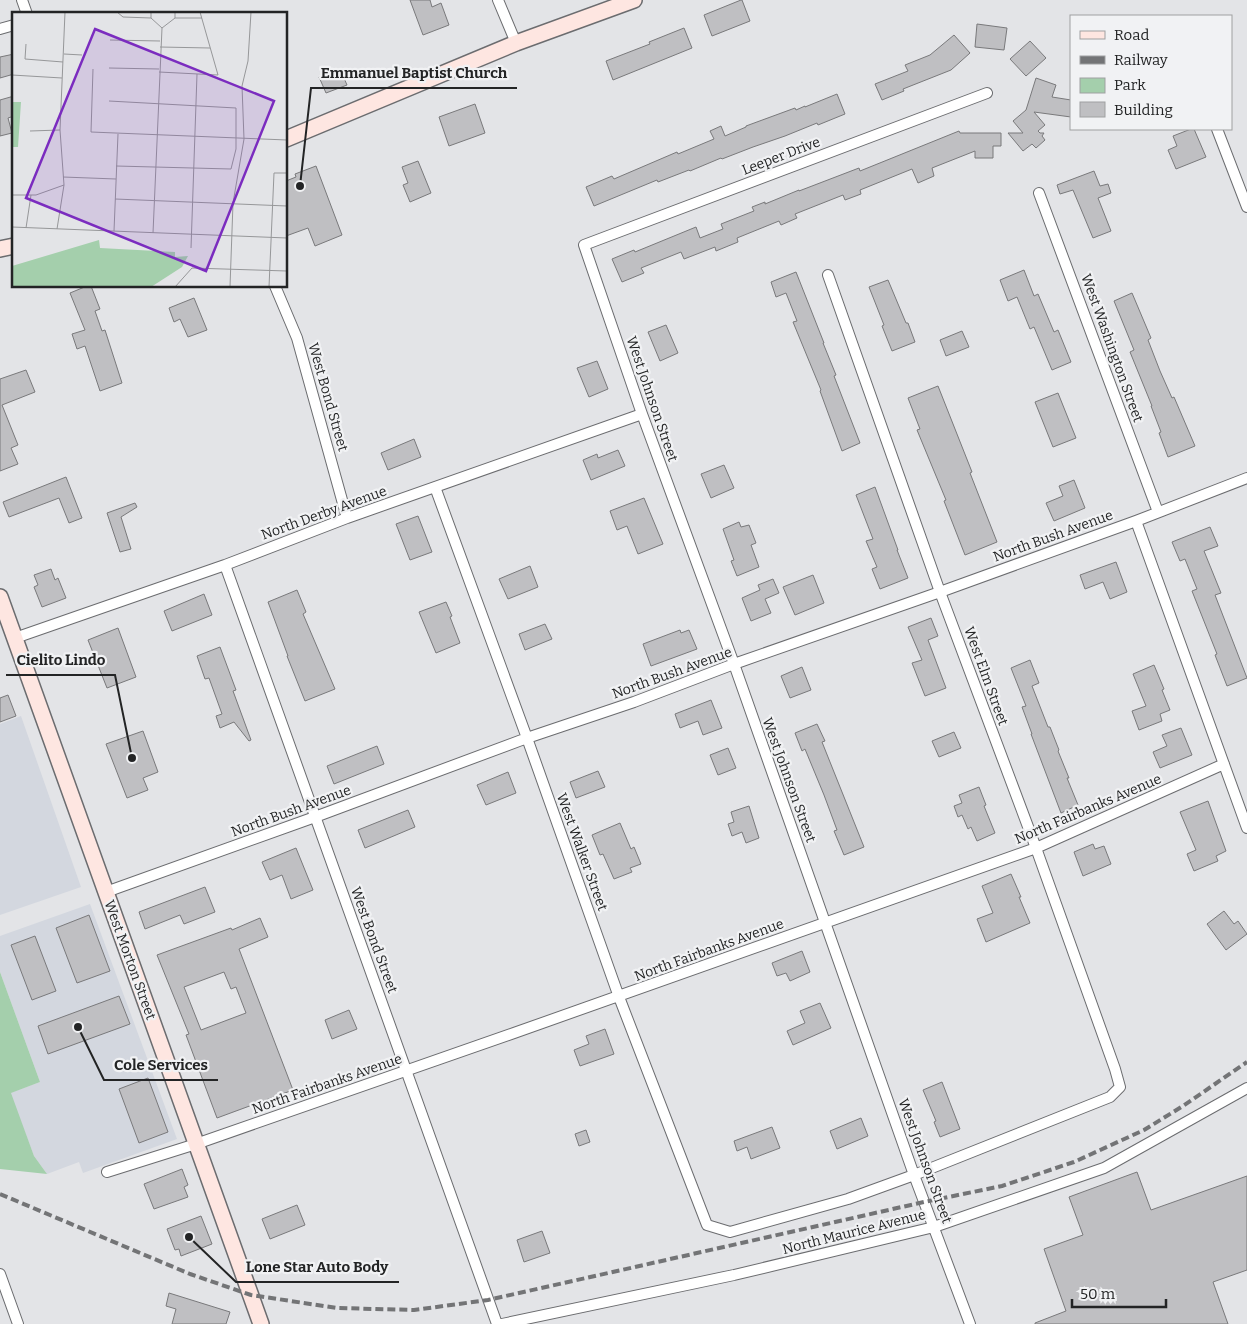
<svg xmlns="http://www.w3.org/2000/svg" width="1247" height="1324" viewBox="0 0 1247 1324" font-family="Bitter,serif">
  <rect width="100%" height="100%" fill="#e3e4e7"/>
  <path fill="#d3d7df" d="M21 716 81 887 0 915V724Z
    M90 904 177 1139 83 1173 79 1162 47 1174 34 1156 10 1093 40 1082 0 972V936Z"/>
  <path fill="#a4cfac" d="M0 972 40 1082 11 1093 34 1156 47 1174 0 1169Z"/>
  <path fill="#bfbfc2" stroke="#79797b" fill-rule="evenodd" d="M410 0H430L432 7 441 3 449 25 423 35Z
    M741 0H742L750 21 712 36 704 15Z
    M977 24 1007 28 1004 50 975 47Z
    M684 28 692 48 613 80 606 61 650 44 649 42Z
    M954 35 970 53 951 70 903 89 904 91 882 100 875 84 908 71 905 65 930 55Z
    M1030 41 1046 58 1026 76 1010 59Z
    M14 54V74L0 78V57Z
    M340 69 347 85 326 93 319 77Z
    M1036 78 1056 85 1052 97 1071 100V117L1034 112 1045 125 1038 131 1040 133H1044L1042 136 1045 140 1036 148 1032 144 1023 151 1008 133H1023L1013 121 1026 110Z
    M837 94 845 114 818 125 817 123 785 136 753 147 722 159 721 158 690 171 689 170 658 182 657 180 594 206 586 187 612 176 614 179 677 152 678 154 714 139 710 131 721 126 725 136 746 127V126L795 108 796 110 805 106V107Z
    M14 96V116L8 118 12 133 0 136V100Z
    M475 104 485 133 449 146 439 117Z
    M1191 129H1194L1206 157 1176 169 1168 150 1177 146 1173 136Z
    M959 131 960 133H1001V146H993V158H975V151L932 168 934 176 918 183 912 169 860 190 861 194 845 200 843 195 795 214 797 218 781 225 779 221 737 238 738 242 716 251 715 247 684 259 681 252 641 268 644 273 622 282 612 259 634 250 635 252 696 227 700 238 723 229 721 224 754 211 752 207 765 202V204L799 190V191L859 168 860 171Z
    M418 161 431 193 410 202 403 185 408 183 402 167Z
    M316 166 342 235 315 246 308 228 286 236V181L296 177 295 174Z
    M1094 171 1100 186 1108 184 1111 193 1098 198 1111 231 1093 238 1073 190 1060 194 1057 185Z
    M1024 270 1034 296 1038 294 1054 332 1058 330 1071 362 1052 370 1034 327 1030 329 1017 297 1008 301 1000 280Z
    M796 272 824 343H823L836 375 834 376 860 443 842 451 820 391 821 390 793 322 797 321 786 293 776 297 771 282Z
    M888 280 906 323H908L915 342 892 351 882 326 884 325 869 287Z
    M87 286H91L100 309 95 311 102 331 105 330 122 383 100 391 85 346 77 349 72 334 85 330 70 293Z
    M1132 293 1151 338 1148 340 1160 371 1172 398 1174 397 1195 446 1168 457 1159 433 1161 432 1151 406H1152L1130 352 1134 350 1114 301Z
    M194 298 207 330 188 337 180 319 174 322 169 308Z
    M666 325 678 353 660 361 648 332Z
    M962 331 969 347 946 356 940 340Z
    M597 361 608 389 589 397 577 368Z
    M26 370 35 392 2 405 18 445 11 448 18 464 0 471V379Z
    M938 386 972 472 970 473 997 542 965 555 944 501 946 500 917 430 920 429 908 398Z
    M1058 393 1076 438 1053 447 1035 402Z
    M414 439 421 457 388 470 381 453Z
    M618 450 625 466 591 480 583 460 597 454 598 458Z
    M724 465 734 488 711 498 701 474Z
    M66 477 82 518 69 523 59 498 9 517 3 502Z
    M1074 480 1085 508 1054 521 1046 503 1063 496 1059 486Z
    M875 487 898 550H897L908 578 880 589 872 569 877 567 866 541 873 539 856 495Z
    M644 498 663 544 638 554 627 526 617 530 610 511Z
    M135 503 137 507 121 517 131 549 120 552 107 513Z
    M418 516 432 552 410 560 396 524Z
    M739 522 741 527 749 525 756 543 751 545 759 567 737 576 731 561 734 560 723 529Z
    M1210 527 1218 546 1204 551 1221 593 1215 595 1247 678 1227 686 1215 655 1217 654 1192 591 1197 589 1185 559 1180 561 1172 542Z
    M1116 562 1127 592 1110 599 1103 582 1085 589 1080 575Z
    M530 566 538 587 508 599 499 579Z
    M51 569 55 580 58 578 66 598 42 607 34 587 38 585 34 575Z
    M813 575 824 603 795 615 783 587Z
    M773 579 779 593 765 599 771 613 751 621 742 598 760 590 758 585Z
    M297 590 306 612 303 614 335 689 305 701 287 656H288L268 602Z
    M204 594 212 615 172 631 164 611Z
    M446 602 452 616 450 617 460 643 436 653 419 612Z
    M931 618 938 636 928 640 946 688 925 696 912 663 922 660 908 627Z
    M545 624 552 639 525 650 519 634Z
    M118 628 136 677 107 688 88 640Z
    M680 630 681 633 689 630 697 649 651 666 643 644Z
    M220 647 236 690 233 691 251 740 249 741 234 722 220 728 216 716 222 714 209 678 205 679 197 656Z
    M1030 660 1039 683 1032 686 1048 727H1050L1059 750 1058 751 1069 778H1067L1078 805 1061 813 1031 734H1032L1022 707 1026 706 1011 668Z
    M1154 665 1164 689 1162 690 1170 710 1160 714 1162 721 1139 730 1132 711 1146 706 1133 674Z
    M802 667 811 690 790 698 781 676Z
    M8 695 16 716 0 722V698Z
    M711 700 722 728 703 735 698 721 680 728 675 714Z
    M817 724 825 741 822 742 864 847 844 855 834 831 837 830 824 795 805 749 802 751 795 733Z
    M1181 728 1192 755 1160 768 1153 752 1167 746 1162 735Z
    M143 731 158 772 143 778 148 790 127 798 106 744Z
    M954 732 961 748 939 757 932 741Z
    M377 746 384 764 334 784 327 766Z
    M728 748 736 768 718 775 710 755Z
    M598 771 605 787 576 798 570 782Z
    M508 772 516 793 486 805 477 785Z
    M979 787 986 805 984 806 995 833 977 841 971 827 968 829 962 815 958 817 954 806 962 803 959 795Z
    M1208 801 1226 851 1216 856 1218 861 1194 871 1187 854 1196 850 1180 812Z
    M749 806 759 838 746 843 742 832 732 836 728 824 734 822 731 812Z
    M408 810 415 827 365 848 358 830Z
    M620 823 631 849 634 847 641 864 630 868 632 872 614 879 603 854 600 855 592 835Z
    M1093 844 1095 849 1104 846 1111 864 1083 876 1074 852Z
    M296 848 313 890 291 899 282 875 270 880 262 862Z
    M1011 874 1021 897H1019L1030 923 986 942 977 919 993 913 982 886Z
    M205 887 215 912 184 924 180 915 145 929 139 912Z
    M1224 911 1234 924 1238 921 1247 934 1226 950 1207 924Z
    M89 915 110 971 77 983 56 928Z
    M260 918 268 937 239 949 293 1090 217 1118 186 1035 189 1034 157 955 231 928 232 930ZM224 972 231 989 236 987 246 1013 201 1030 184 987Z
    M35 936 56 991 32 1000 11 945Z
    M802 951 810 972 790 981 786 973 777 976 772 963Z
    M119 996 130 1024 48 1054 38 1026Z
    M820 1003 831 1028 793 1045 787 1031 805 1023 800 1011Z
    M349 1010 357 1029 332 1039 325 1020Z
    M605 1029 614 1054 580 1066 574 1050 589 1044 586 1036Z
    M148 1078 168 1132 139 1143 119 1089Z
    M942 1082 960 1129 940 1137 934 1122 936 1121 923 1090Z
    M861 1118 868 1136 837 1149 830 1131Z
    M772 1127 780 1148 751 1159 747 1147 737 1151 734 1141Z
    M586 1130 590 1142 579 1146 575 1134Z
    M182 1169 188 1185 184 1187 188 1197 154 1209 144 1184Z
    M1137 1172 1151 1210 1247 1176V1270L1213 1282 1228 1324H1035V1323L1066 1311 1044 1249 1083 1235 1069 1197Z
    M297 1205 305 1225 270 1239 262 1219Z
    M201 1216 212 1244 181 1256 179 1249 175 1250 167 1229Z
    M542 1231 550 1253 524 1262 517 1240Z
    M169 1293 230 1312 226 1324H172L176 1309 166 1306Z"/>
  <g fill="none" stroke-linecap="round" stroke-linejoin="round">
    <defs>
      <path id="street" d="M22 0 27 14
        M498 0 516 43
        M0 29 14 25
        M1217 129 1247 207
        M1039 193 1158 512
        M275 286 297 338 347 518
        M435 487 527 738 619 997 707 1225 730 1232 848 1199 914 1175 1110 1097 1120 1087 1115 1069 1036 848 940 592 828 275
        M1136 521 1247 828
        M225 565 497 1324
        M15 638 225 565 347 518 642 414
        M106 892 315 817 527 738 634 702 734 664 940 592 1136 521 1247 478
        M107 1172 196 1144 514 1033 1036 848 1224 764
        M0 1274 18 1324
        M502 1324 734 1275 934 1227 1104 1168 1247 1088
        M970 1324 914 1175 734 664 642 414 584 245 987 93"/>
      <path id="secondary" d="M286 139 516 43 634 0
        M0 249 14 246
        M0 597 261 1324"/>
    </defs>
    <use href="#street" stroke="#6b6c6f" stroke-width="12"/>
    <use href="#secondary" stroke="#6b6c6f" stroke-width="18"/>
    <use href="#street" stroke="#fff" stroke-width="10"/>
    <use href="#secondary" stroke="#fee6e1" stroke-width="15"/>
    <path stroke="#737476" stroke-width="4" stroke-dasharray="8 4" stroke-linecap="butt" d="M0 1194 190 1274 251 1295 337 1308 414 1310 488 1300 924 1202 1002 1186 1074 1162 1144 1130 1183 1106 1247 1062"/>
  </g>
  <g text-anchor="middle" dominant-baseline="central" stroke-width="4.5" stroke-linejoin="round" paint-order="stroke">
    <g font-size="14" fill="#232425" stroke="#f1f2f4">
      <text transform="translate(781 156) rotate(-21)">Leeper Drive</text>
      <text transform="translate(1112 348) rotate(70)">West Washington Street</text>
      <text transform="translate(328 397) rotate(74)">West Bond Street</text>
      <text transform="translate(652 399) rotate(71)">West Johnson Street</text>
      <text transform="translate(324 513) rotate(-20)">North Derby Avenue</text>
      <text transform="translate(1053 536) rotate(-20)">North Bush Avenue</text>
      <text transform="translate(672 673) rotate(-20)">North Bush Avenue</text>
      <text transform="translate(986 676) rotate(70)">West Elm Street</text>
      <text transform="translate(789 780) rotate(70)">West Johnson Street</text>
      <text transform="translate(1088 809) rotate(-23)">North Fairbanks Avenue</text>
      <text transform="translate(291 811) rotate(-20)">North Bush Avenue</text>
      <text transform="translate(582 852) rotate(70)">West Walker Street</text>
      <text transform="translate(374 940) rotate(70)">West Bond Street</text>
      <text transform="translate(709 950) rotate(-20)">North Fairbanks Avenue</text>
      <text transform="translate(130 960) rotate(70)">West Morton Street</text>
      <text transform="translate(327 1084) rotate(-19)">North Fairbanks Avenue</text>
      <text transform="translate(925 1161) rotate(70)">West Johnson Street</text>
      <text transform="translate(854 1232) rotate(-14)">North Maurice Avenue</text>
    </g>
  </g>
  <g transform="translate(12 12)">
    <rect width="275" height="275" fill="#e3e4e7"/>
    <path d="M0 90H9L6 135H0ZM87 228 88 236 163 240V245L176 244 170 255 139 275H0V254Z" fill="#a4cfac"/>
    <path fill="none" stroke="#969799" stroke-width="1" d="M105 0 111 5 139 6M139 0V6L150 16M163 6H190M150 16 163 6V0M98 28 148 29M14 32 13 47 51 50M148 35 198 36M52 42 70 43M97 56 147 57M81 57 79 120 275 128M147 60 206 63 188 0M0 63 50 66M97 89 224 96V137L219 157 104 154M18 119 48 118M51 165 104 167M0 183H24L52 173M103 187 275 194M0 215 275 226M14 216 19 183M45 217 52 173 48 118 53 0M102 219 106 122M141 221 150 16M179 236 185 62M163 275 180 256 275 259M218 275 221 191 232 127 230 74 236 49 239 0M257 275 262 161H275"/>
    <path fill="#7b2cbf" fill-opacity="0.15" stroke="#7b2cbf" stroke-width="2.5" d="M83 17 262 89 194 259 14 186Z"/>
    <rect width="275" height="275" fill="none" stroke="#232425" stroke-width="2.5"/>
  </g>
  <path fill="none" stroke="#232425" stroke-width="2" d="M300 186L311 88H517M132 758L115 675H6M78 1027L104 1080H218M189 1237L236 1282H399"/>
  <g fill="#232425" stroke="#f1f2f4" stroke-width="2">
    <circle cx="300" cy="186" r="5"/>
    <circle cx="132" cy="758" r="5"/>
    <circle cx="78" cy="1027" r="5"/>
    <circle cx="189" cy="1237" r="5"/>
  </g>
  <g font-size="15" text-anchor="middle" font-weight="bold" fill="#232425" stroke="#f1f2f4" stroke-width="4.5" stroke-linejoin="round" paint-order="stroke">
    <text x="414" y="78">Emmanuel Baptist Church</text>
    <text x="61" y="665">Cielito Lindo</text>
    <text x="161" y="1070">Cole Services</text>
    <text x="317" y="1272">Lone Star Auto Body</text>
  </g>
  <rect x="1070" y="15" width="162" height="115" fill="#f1f2f4" stroke="#9fa0a1"/>
  <rect x="1080" y="31" width="25" height="8" fill="#fee6e1" stroke="#9fa0a1"/>
  <text x="1114" y="40" font-size="15" fill="#232425">Road</text>
  <rect x="1080" y="56" width="25" height="8" fill="#737476" stroke="#9fa0a1"/>
  <text x="1114" y="65" font-size="15" fill="#232425">Railway</text>
  <rect x="1080" y="78" width="25" height="15" fill="#a4cfac" stroke="#9fa0a1"/>
  <text x="1114" y="90" font-size="15" fill="#232425">Park</text>
  <rect x="1080" y="102" width="25" height="15" fill="#bfbfc2" stroke="#9fa0a1"/>
  <text x="1114" y="115" font-size="15" fill="#232425">Building</text>
  <path d="M1072 1299v8h94v-8" fill="none" stroke="#232425" stroke-width="2.5"/>
  <text x="1080" y="1299" font-size="15" fill="#232425" stroke="#f1f2f4" stroke-width="4" paint-order="stroke">50 m</text>
</svg>
